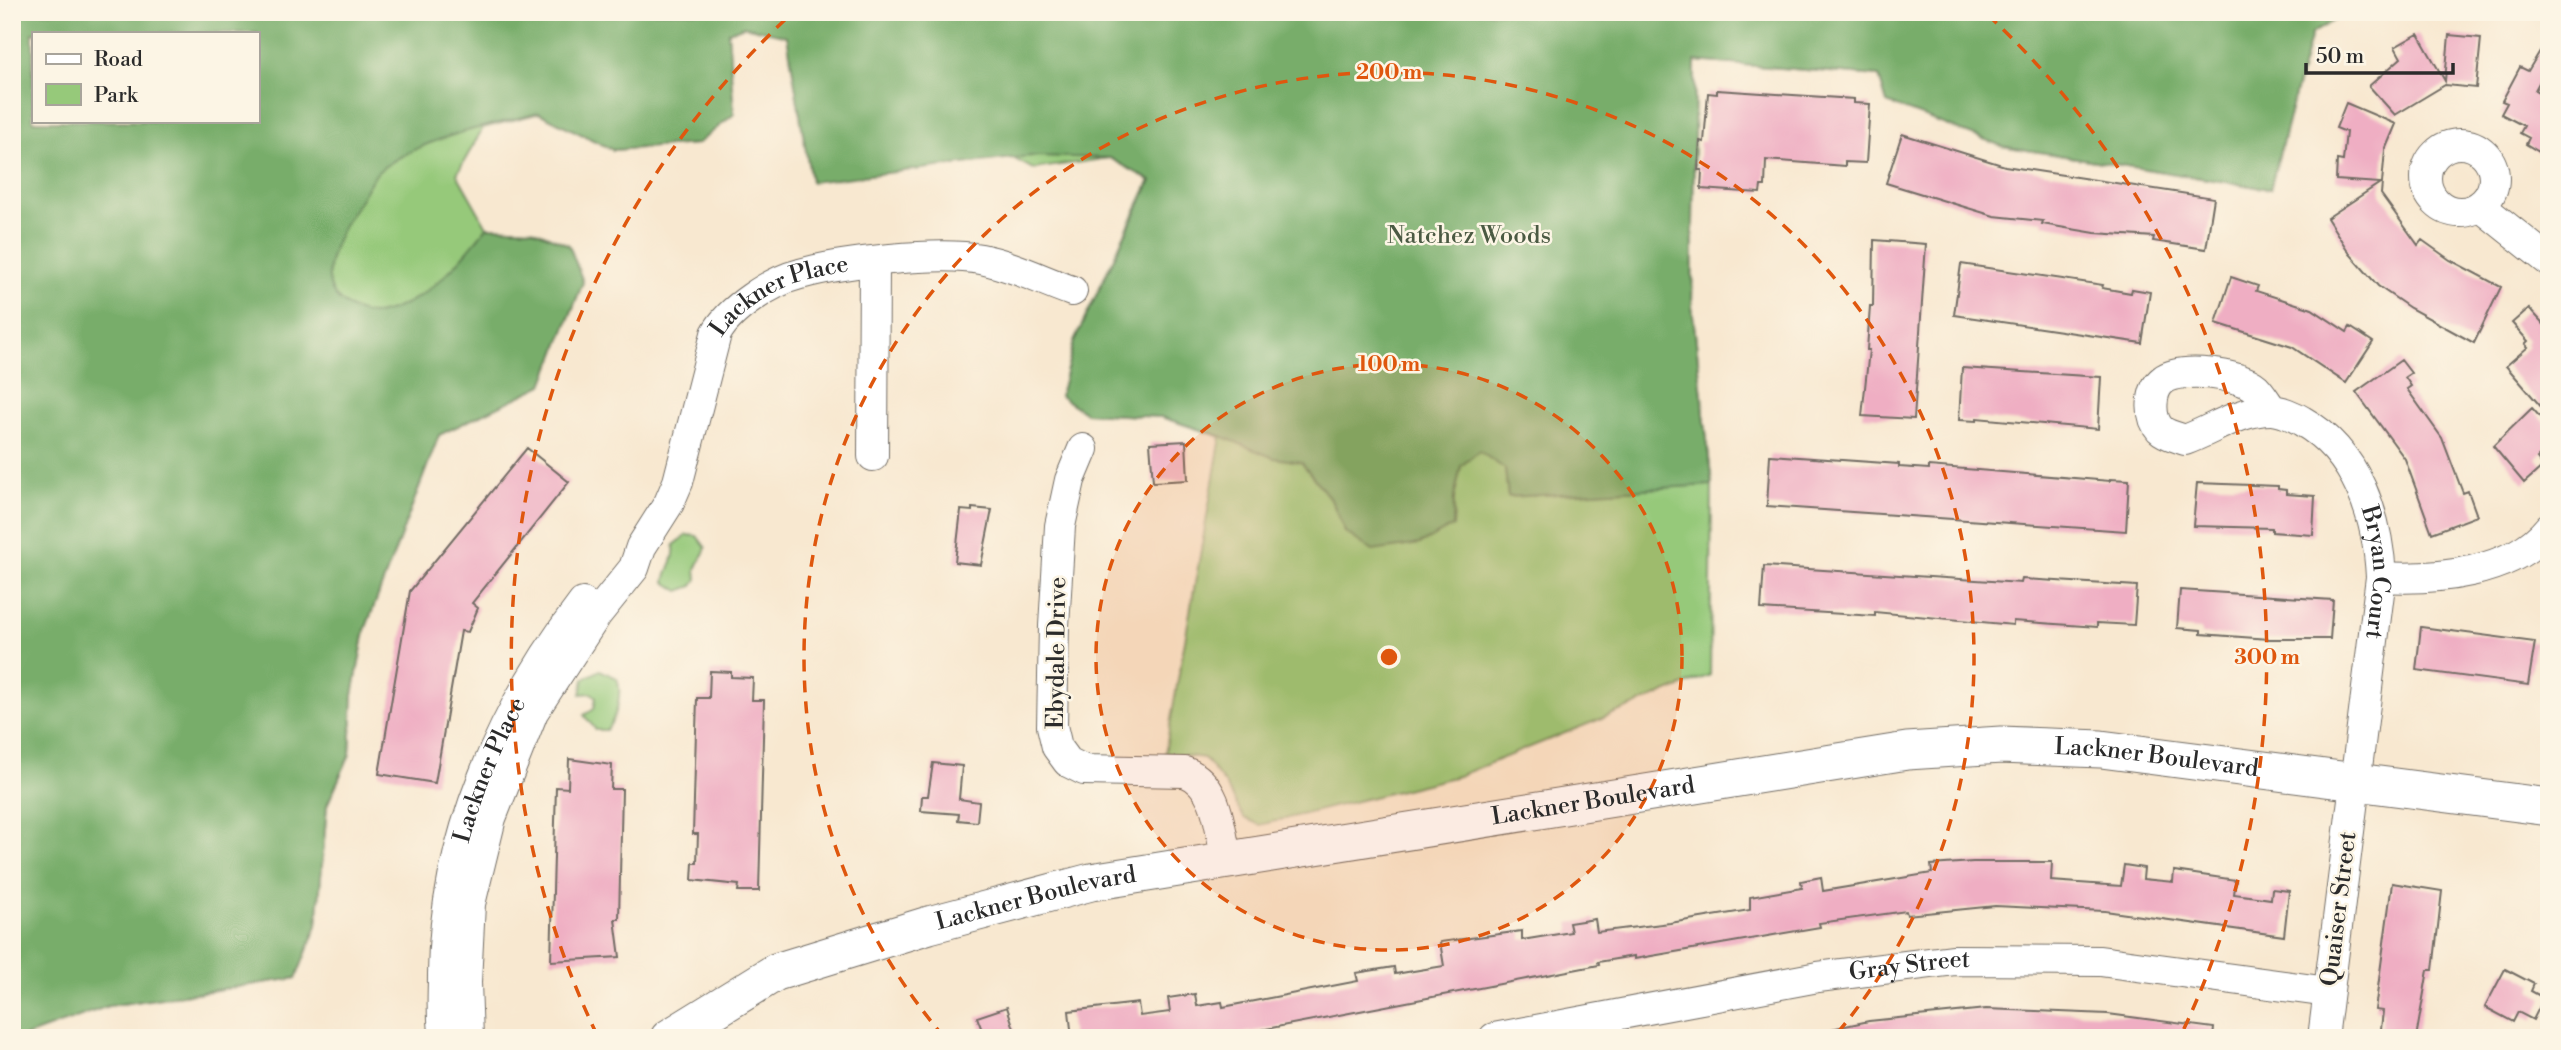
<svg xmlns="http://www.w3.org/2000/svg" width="2561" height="1050" viewBox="0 0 2561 1050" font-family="'Libre Bodoni',serif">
  <rect width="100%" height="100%" fill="#fcf5e5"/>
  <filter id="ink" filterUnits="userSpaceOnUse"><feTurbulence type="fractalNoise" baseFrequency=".0143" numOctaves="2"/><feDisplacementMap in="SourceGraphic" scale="14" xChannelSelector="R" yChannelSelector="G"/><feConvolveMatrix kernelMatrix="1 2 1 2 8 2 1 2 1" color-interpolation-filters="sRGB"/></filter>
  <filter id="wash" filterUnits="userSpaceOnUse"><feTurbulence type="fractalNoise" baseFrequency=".00686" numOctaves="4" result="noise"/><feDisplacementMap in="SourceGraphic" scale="28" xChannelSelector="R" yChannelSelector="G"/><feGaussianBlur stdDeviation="1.57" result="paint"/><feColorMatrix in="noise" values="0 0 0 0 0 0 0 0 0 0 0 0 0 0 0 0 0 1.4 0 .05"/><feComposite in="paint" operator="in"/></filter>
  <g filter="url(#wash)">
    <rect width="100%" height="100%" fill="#f8e8d0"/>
    <path fill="#96c97a" stroke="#607a52" stroke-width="2" fill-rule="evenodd" d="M12 12H2348L2311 34 2270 189 2002 146 1887 103 1879 76 1695 61 1692 306 1712 485 1710 675 1458 776 1260 825 1244 818 1225 784 1204 758 1165 753 1221 437 1161 417 1086 413 1060 396 1074 342 1150 180 1110 158 1033 169 787 35 744 26 728 32 734 114 697 144 613 150 539 113 483 128 457 174 487 227 532 229 569 245 583 282 543 385 439 435 365 630 353 695 350 754 327 805 317 925 296 978 108 1006 21 1038H12ZM33 33H257V121H33ZM1301 462 1461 466 1454 498 1453 526 1345 532 1332 501ZM1505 469 1706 485 1508 497Z
      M687 535 697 536 706 548 696 569 697 579 693 586 679 591 665 582C667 567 676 561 674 545Z
      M600 670 617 678C623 693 616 720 606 730H596L584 715 594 709 596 697 591 693 581 694 584 679Z"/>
    <path fill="#78ad6a" stroke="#526c4a" stroke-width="2" fill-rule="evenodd" d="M12 12H2348L2311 34 2270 189 2002 146 1887 103 1879 76 1695 61 1692 306 1712 485 1508 497 1505 469 1479 451 1461 466 1454 498 1453 526 1420 544 1373 551 1345 532 1332 501 1301 462 1274 458 1221 436 1161 417 1086 413 1060 396 1074 342 1151 181 1110 158 1031 156 811 182 787 36 744 26 728 32 734 114 697 144 613 150 539 113C486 127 430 135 384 167 372 175 364 194 356 206 339 231 310 284 346 305 357 312 368 316 381 313 428 301 459 263 487 227L532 229 569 245 583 282 543 385 439 435 365 630 353 695 350 754 327 805 317 925 296 978 108 1006 21 1038H12ZM33 33H257V121H33Z"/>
    <g id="blocks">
      <path fill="#efaec3" d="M2418 34 2445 81 2449 35 2481 38 2476 88 2445 85 2395 115 2369 86 2401 58 2395 47Z
        M2549 36V64L2535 90 2549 98V158L2526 144 2529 138 2520 133 2524 126 2501 114 2507 103 2502 101 2520 67 2528 71Z
        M1717 90 1854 99V103L1870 104 1866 163 1845 162V166L1766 160 1765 186H1761L1760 193 1701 189 1702 170H1698L1700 141 1704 142 1708 93 1717 94Z
        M2346 103 2396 124 2385 150 2381 194 2418 245 2422 240 2450 260 2501 287 2474 343 2410 308 2378 286 2350 254 2327 218 2380 183 2336 180 2337 160 2343 161 2346 132 2336 128Z
        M1902 134 2005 166 2214 198 2206 249 2153 241 2154 237 2095 233 2042 224 2043 221 1994 216 1886 183Z
        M1874 240 1926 244 1914 419 1862 416 1869 350H1867L1870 306H1873Z
        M1961 264 2103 285 2102 288 2131 293 2132 289 2150 292 2142 343 1954 315Z
        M2231 277 2258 286 2256 291 2312 309 2347 332 2350 327 2373 342 2346 383 2292 347 2216 323Z
        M2529 308 2549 330V416L2506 366 2528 347 2525 344 2528 341 2512 323Z
        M2401 360 2411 373 2405 377 2411 386 2407 389 2442 438 2463 493 2468 491 2477 516 2432 533 2405 459 2356 392Z
        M1962 368 2101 377 2098 429 1977 418V421L1959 420Z
        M2532 408 2549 427V447L2537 458 2543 466 2524 483 2493 446Z
        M1186 441 1188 480 1153 482 1150 443Z
        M527 448 569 482 472 603 478 608 468 632 461 631 435 783 379 774 410 591Z
        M1770 455 1899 464V467L1929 469V466L2110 481V479L2129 480 2126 531 1767 506Z
        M2197 483 2278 486V489L2286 490V494L2315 496 2313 535 2272 532V528L2193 526Z
        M972 508 992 510 981 565 955 562 961 510 972 511Z
        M1764 566 2021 583 2022 579 2137 586 2134 625 2097 623V627L2013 621V625L1875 612V616L1761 609Z
        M2180 590 2333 600 2330 639H2269L2201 634V630L2177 628Z
        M2421 627 2535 642 2528 685 2416 670Z
        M710 671 731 672V677L753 678 752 700H764L759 891H738L739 885 692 880 693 863H697L698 834H693L697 698H709Z
        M569 759 612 765 611 789H622L619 919H615L620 957 551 961 556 787 568 788Z
        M933 763 962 766 959 799 979 802 977 822 958 820 959 814 921 811 922 796H928Z
        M1973 862H2052L2051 881 2121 886 2124 865 2144 868 2143 879 2173 882 2174 871 2236 880 2234 894 2271 899 2272 889 2289 891 2284 936 2105 911 1995 906 1907 915 1906 911 1819 923 1820 927 1634 959V956L1598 962 1599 965 1235 1035V1033L1203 1038H1072L1069 1011 1138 1003 1140 1016 1170 1012 1168 998 1195 994 1197 1006 1222 1002 1223 1007 1358 981 1356 973 1394 967 1395 974 1444 966 1440 942 1522 931V940L1571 932 1569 923 1595 919 1597 932 1670 923 1750 910V897L1802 888 1801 881 1821 877 1823 891 1932 873 1931 865Z
        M2392 883 2442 891 2433 970H2428L2416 1038H2380L2383 1011 2375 1010Z
        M2505 969 2534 984 2531 991 2544 998 2533 1020 2518 1012 2513 1022 2485 1007Z
        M1007 1007 1017 1038H985L977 1017Z
        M1986 1009 2108 1014 2214 1028 2213 1038H1832L1831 1029 1869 1021Z"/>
    </g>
  </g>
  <g filter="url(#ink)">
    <use href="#blocks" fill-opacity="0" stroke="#736d65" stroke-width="2"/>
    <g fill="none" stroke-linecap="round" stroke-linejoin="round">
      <defs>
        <g id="minor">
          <circle cx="2460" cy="178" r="34"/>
          <path d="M2480 206 2549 261"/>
          <path id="s1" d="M2272 410C2267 403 2262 394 2256 388 2240 374 2181 366 2163 380 2150 390 2149 417 2160 429 2166 435 2177 437 2185 440 2212 430 2241 410 2271 410 2280 410 2294 416 2302 421 2357 452 2378 517 2381 577L2323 1038"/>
          <path d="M1083 449 1070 480 1060 526 1054 626 1052 726 1057 747 1068 762 1084 770 1185 772C1218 784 1220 828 1226 858"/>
          <path d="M873 456 874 262"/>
          <path d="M2381 577C2435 580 2512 574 2549 528"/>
          <path id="s2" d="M445 1038C441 1017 443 996 443 974 444 840 502 708 583 603"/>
          <path id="s3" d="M468 1038 466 982 470 904 491 818 533 712 597 614 634 568 641 547 669 503 678 482 716 334C729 309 772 281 800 274 843 262 938 251 981 259 1012 265 1043 281 1072 291"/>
          <path id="s4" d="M1494 1038 1818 977 1954 960 2100 961 2328 992"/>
        </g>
        <g id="major">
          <path id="s5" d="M669 1038 776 972 929 925 1091 882 1907 751 2001 745 2101 749 2549 807"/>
        </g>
      </defs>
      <use href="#minor" stroke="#736d65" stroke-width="32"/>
      <use href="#major" stroke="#736d65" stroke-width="39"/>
      <use href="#minor" stroke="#fff" stroke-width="30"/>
      <use href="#major" stroke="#fff" stroke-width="37"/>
    </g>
  </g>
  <circle cx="1389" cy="657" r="293" fill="#df570e" fill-opacity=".12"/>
  <g fill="none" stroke="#df570e" stroke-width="3.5" stroke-dasharray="12 9">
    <circle cx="1389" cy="657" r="293"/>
    <path d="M944 1037A585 585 0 1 1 1834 1037"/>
    <path d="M597 1035A878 878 0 0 1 790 15M1988 15A878 878 0 0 1 2181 1035"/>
  </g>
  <g text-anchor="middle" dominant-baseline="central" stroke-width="5" stroke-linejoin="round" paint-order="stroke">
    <g font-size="24" fill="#4b5a43" stroke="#fcf5e5">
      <text x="1469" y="236">Natchez Woods</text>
    </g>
    <g font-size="24" fill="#2b2b2b" stroke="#fcf5e5">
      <text stroke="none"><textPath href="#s3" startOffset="840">Lackner Place</textPath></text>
      <text stroke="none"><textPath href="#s1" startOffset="508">Bryan Court</textPath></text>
      <text transform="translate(1057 653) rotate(-89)">Ebydale Drive</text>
      <text stroke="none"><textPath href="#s5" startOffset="1530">Lackner Boulevard</textPath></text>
      <text stroke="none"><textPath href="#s2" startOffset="275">Lackner Place</textPath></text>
      <text stroke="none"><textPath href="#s5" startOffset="962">Lackner Boulevard</textPath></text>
      <text stroke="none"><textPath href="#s5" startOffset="396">Lackner Boulevard</textPath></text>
      <text transform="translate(2339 909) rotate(-83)">Quaiser Street</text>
      <text stroke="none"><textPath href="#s4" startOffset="422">Gray Street</textPath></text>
    </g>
  </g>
  <circle cx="1389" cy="657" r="10" fill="#df570e" stroke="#fcf5e5" stroke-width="3.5"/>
  <g font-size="21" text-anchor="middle" font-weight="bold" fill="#df570e" stroke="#fcf5e5" stroke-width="5" stroke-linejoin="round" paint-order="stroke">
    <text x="1389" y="79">200 m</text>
    <text x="1389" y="371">100 m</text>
    <text x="2267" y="664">300 m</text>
  </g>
  <rect width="2561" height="1050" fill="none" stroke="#fcf5e5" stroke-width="42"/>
  <rect x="32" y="32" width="228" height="91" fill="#fcf5e5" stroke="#a8a49b" stroke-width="2"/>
  <rect x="46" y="54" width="35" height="10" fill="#ffffff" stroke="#a8a49b" stroke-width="2"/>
  <text x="94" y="66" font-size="21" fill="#2b2b2b">Road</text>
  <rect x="46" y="84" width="35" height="21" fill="#96c97a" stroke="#a8a49b" stroke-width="2"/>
  <text x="94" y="102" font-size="21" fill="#2b2b2b">Park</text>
  <path d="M2306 63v10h147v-10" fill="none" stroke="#2b2b2b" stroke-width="3.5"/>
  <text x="2316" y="63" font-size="21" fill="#2b2b2b" stroke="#fcf5e5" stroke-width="5" paint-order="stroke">50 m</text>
</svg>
